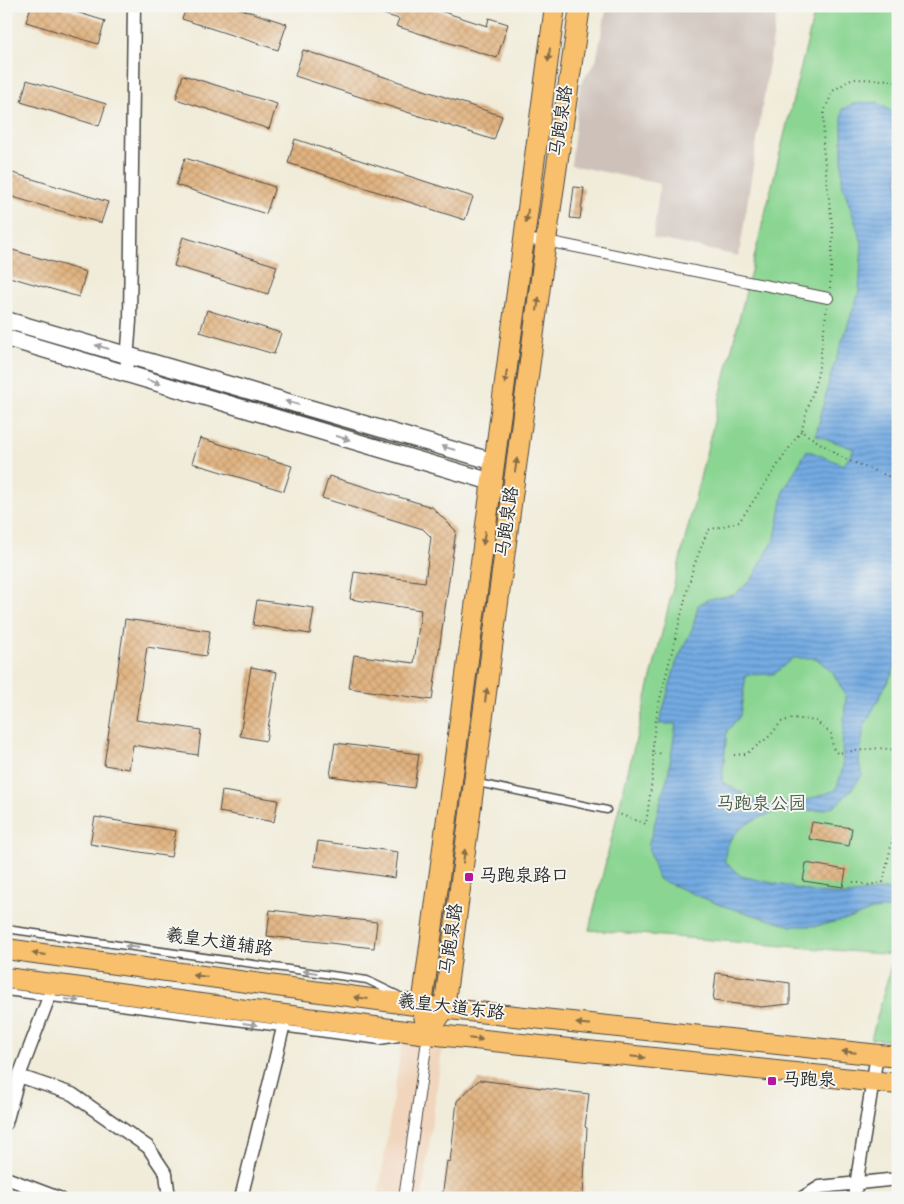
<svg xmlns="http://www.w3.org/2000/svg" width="904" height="1204" viewBox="0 0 904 1204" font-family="Dekko,'LXGW WenKai TC',sans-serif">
  <defs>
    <pattern id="water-rules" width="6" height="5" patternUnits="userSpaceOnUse" patternTransform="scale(1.25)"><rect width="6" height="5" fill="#73aae2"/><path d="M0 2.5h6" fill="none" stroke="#5f8bb7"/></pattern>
    <pattern id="building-cross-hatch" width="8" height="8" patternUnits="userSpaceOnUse" patternTransform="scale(1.25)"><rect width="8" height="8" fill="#e1b380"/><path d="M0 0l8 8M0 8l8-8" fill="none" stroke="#c19a6f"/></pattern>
  </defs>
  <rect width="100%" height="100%" fill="#f6f6f2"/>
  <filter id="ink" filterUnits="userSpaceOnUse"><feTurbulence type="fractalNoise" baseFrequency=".02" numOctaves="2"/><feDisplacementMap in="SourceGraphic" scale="10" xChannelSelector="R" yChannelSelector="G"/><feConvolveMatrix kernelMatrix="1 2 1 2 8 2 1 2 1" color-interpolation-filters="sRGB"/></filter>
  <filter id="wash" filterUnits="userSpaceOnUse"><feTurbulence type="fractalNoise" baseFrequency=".0096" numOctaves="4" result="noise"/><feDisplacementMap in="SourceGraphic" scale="20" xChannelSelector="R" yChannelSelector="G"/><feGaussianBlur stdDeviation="1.12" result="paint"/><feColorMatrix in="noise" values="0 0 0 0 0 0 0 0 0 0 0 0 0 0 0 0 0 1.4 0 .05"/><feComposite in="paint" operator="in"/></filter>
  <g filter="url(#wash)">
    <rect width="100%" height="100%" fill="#f1ecd9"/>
    <path fill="#f1d5bd" d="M402 1040 443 1043 422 1198H378Z"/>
    <path fill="#cec1ba" d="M607 6H778L739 256 653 238 660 184 571 165 580 84 596 61Z"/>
    <path fill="#8ad592" stroke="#5a805e" d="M816 6H898V1041L871 1039 894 955 589 930Z"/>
    <path fill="url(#water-rules)" stroke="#4f6a86" fill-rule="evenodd" d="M877 102 898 116V477L896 489 898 490V662L864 727 859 762 862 776C853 787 843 803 829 808 815 813 797 809 783 811 756 815 723 832 725 862L741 876 818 893 846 895 898 888V908L872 910 853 918 816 926H791L720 905 658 879 648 847 668 775 676 724H659L676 663 693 627 698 605 709 599 734 595 752 579 775 538 784 490 807 450 844 465 854 449 816 435 830 377 859 292 862 243 842 183V109L853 104ZM793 658H816L833 673 846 696 842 744 843 768 836 790 807 800 764 805 722 782 727 731 740 716 746 675 774 674Z"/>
    <g id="blocks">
      <path fill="url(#building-cross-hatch)" d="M31 6H57L105 21 98 44 26 22Z
        M187 6H232L287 24 278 50 182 19Z
        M364 6H425L487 26 489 18 508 24 497 58 396 26 399 19 364 8Z
        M303 50 502 116 494 140 295 76Z
        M183 75 277 104 269 129 176 99Z
        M27 80 106 104 99 126 21 102Z
        M295 139 473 197 465 220 288 163Z
        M185 158 275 187 266 214 176 185Z
        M6 171 108 202 101 223 6 195Z
        M574 187 584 188 580 219 570 218Z
        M183 237 277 266 268 294 174 266Z
        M6 248 86 272 79 297 6 276Z
        M207 310 281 333 274 354 200 332Z
        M200 438 292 466 284 491 192 463Z
        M329 476 432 507 456 531 432 700 349 688 354 655 414 663 421 610 350 599 354 572 425 582 431 537 423 529 322 498Z
        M257 600 314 608 310 634 253 625Z
        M125 619 210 631 206 656 147 647 136 720 201 730 198 755 133 745 129 769 104 765Z
        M251 667 277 672 266 741 240 736Z
        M335 743 419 754 414 788 330 776Z
        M222 791 278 800 274 822 219 812Z
        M95 817 176 831 171 857 90 844Z
        M812 822 852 828 849 846 809 839Z
        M318 841 398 852 395 878 314 866Z
        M806 863 846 870 843 887 803 881Z
        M270 910 377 922 374 948 267 936Z
        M716 973 790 983V1004L761 1007 713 1001Z
        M479 1080 589 1094 585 1127 587 1128 583 1195 574 1194V1198H442L447 1161 450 1162 457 1101Z"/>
    </g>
  </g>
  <g filter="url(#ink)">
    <use href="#blocks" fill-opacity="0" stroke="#494845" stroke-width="1"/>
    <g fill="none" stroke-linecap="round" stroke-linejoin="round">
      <defs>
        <path id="service" d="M478 783 607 810
          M6 929 367 980 398 995
          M6 992 380 1041 399 1038"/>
        <path id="pedestrian" d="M524 240 546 241 828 298
          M404 1198 428 1034"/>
        <path id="minor" d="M126 374 130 321 134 6
          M19 1076 72 1094 148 1147 166 1174 169 1198
          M6 1123 19 1076 49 997 52 984
          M6 1178 59 1198
          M241 1198 283 1028
          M802 1198 820 1187 898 1179
          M854 1198 877 1055"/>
        <path id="tertiary" d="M6 320 495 462
          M6 338 492 482"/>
        <path id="primary" d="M6 949 422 1006 898 1057
          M6 978 428 1034 898 1084
          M428 1034 444 1009 546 241 580 6
          M428 1034 422 1006 555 6"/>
      </defs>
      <use href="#service" stroke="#494845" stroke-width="9"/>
      <use href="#pedestrian" stroke="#494845" stroke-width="12"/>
      <use href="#minor" stroke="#494845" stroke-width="15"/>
      <use href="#tertiary" stroke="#494845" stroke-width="19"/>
      <use href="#primary" stroke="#494845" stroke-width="22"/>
      <path stroke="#494845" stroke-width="2" stroke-dasharray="1 4" stroke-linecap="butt" d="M830 288 833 233 823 147 824 112 833 91 851 79 891 80 898 83
        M827 307 818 374 801 431 845 459 898 480
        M654 754 662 753
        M734 755 746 754 770 736 781 722 793 718 816 721 831 734 833 748 837 753 879 748 898 750
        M616 813 646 824 653 773V740L657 711 693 568 708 530 739 522 801 431
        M853 882 869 885 883 882 893 837 898 833"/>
      <use href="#service" stroke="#fff" stroke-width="6"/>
      <use href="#pedestrian" stroke="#fff" stroke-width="10"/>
      <use href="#minor" stroke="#fff" stroke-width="12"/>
      <use href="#tertiary" stroke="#fff" stroke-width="16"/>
      <use href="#primary" stroke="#f8bf6c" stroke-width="20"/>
    </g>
    <defs><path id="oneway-solid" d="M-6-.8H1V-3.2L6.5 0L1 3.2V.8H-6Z" transform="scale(1.25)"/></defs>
    <g fill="#876e48">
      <use href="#oneway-solid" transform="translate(549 55) rotate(98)"/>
      <use href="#oneway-solid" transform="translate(527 216) rotate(98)"/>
      <use href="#oneway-solid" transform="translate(538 304) rotate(-82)"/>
      <use href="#oneway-solid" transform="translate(506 377) rotate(98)"/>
      <use href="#oneway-solid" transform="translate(516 465) rotate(-82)"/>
      <use href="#oneway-solid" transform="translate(484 538) rotate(98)"/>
      <use href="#oneway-solid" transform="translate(486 695) rotate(-82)"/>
      <use href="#oneway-solid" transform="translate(464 856) rotate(-82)"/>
      <use href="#oneway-solid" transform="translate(39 954) rotate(-172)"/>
      <use href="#oneway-solid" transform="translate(200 976) rotate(-172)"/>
      <use href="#oneway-solid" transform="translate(361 998) rotate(-172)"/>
      <use href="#oneway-solid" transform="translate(583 1024) rotate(-174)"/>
      <use href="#oneway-solid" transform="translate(476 1039) rotate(6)"/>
      <use href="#oneway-solid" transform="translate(849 1052) rotate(-174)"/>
      <use href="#oneway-solid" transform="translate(638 1057) rotate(6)"/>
    </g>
    <g fill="#a0a0a0">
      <use href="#oneway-solid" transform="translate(102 347) rotate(-164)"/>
      <use href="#oneway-solid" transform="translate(154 382) rotate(17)"/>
      <use href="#oneway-solid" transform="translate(292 403) rotate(-164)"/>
      <use href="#oneway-solid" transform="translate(343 438) rotate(17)"/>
      <use href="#oneway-solid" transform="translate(448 448) rotate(-164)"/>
      <use href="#oneway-solid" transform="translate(132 947) rotate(-172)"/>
      <use href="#oneway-solid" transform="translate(310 972) rotate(-172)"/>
      <use href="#oneway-solid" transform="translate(72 1000) rotate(7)"/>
      <use href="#oneway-solid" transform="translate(250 1024) rotate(8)"/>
    </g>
  </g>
  <g fill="#b5179e" stroke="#f6f6f2" stroke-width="2">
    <rect x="464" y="872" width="10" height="10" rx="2.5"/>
    <rect x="767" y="1076" width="10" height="10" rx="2.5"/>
  </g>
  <g text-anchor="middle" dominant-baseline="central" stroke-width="4" stroke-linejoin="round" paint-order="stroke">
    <g font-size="18" fill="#2b2b2b" stroke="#f6f6f2">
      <text transform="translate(563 121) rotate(-82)">马跑泉路</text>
      <text transform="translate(509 522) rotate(-82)">马跑泉路</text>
      <text transform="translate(453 939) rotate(-82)">马跑泉路</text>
      <text transform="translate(219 944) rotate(8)">羲皇大道辅路</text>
      <text transform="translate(451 1009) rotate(7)">羲皇大道东路</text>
    </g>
    <g font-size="18" fill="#485e4a" stroke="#f6f6f2">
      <text x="761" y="805">马跑泉公园</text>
    </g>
    <g font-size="18" fill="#2b2b2b" stroke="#f6f6f2" text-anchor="start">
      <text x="479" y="877">马跑泉路口</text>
      <text x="782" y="1081">马跑泉</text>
    </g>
  </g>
  <rect width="904" height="1204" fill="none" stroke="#f6f6f2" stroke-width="25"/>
</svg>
